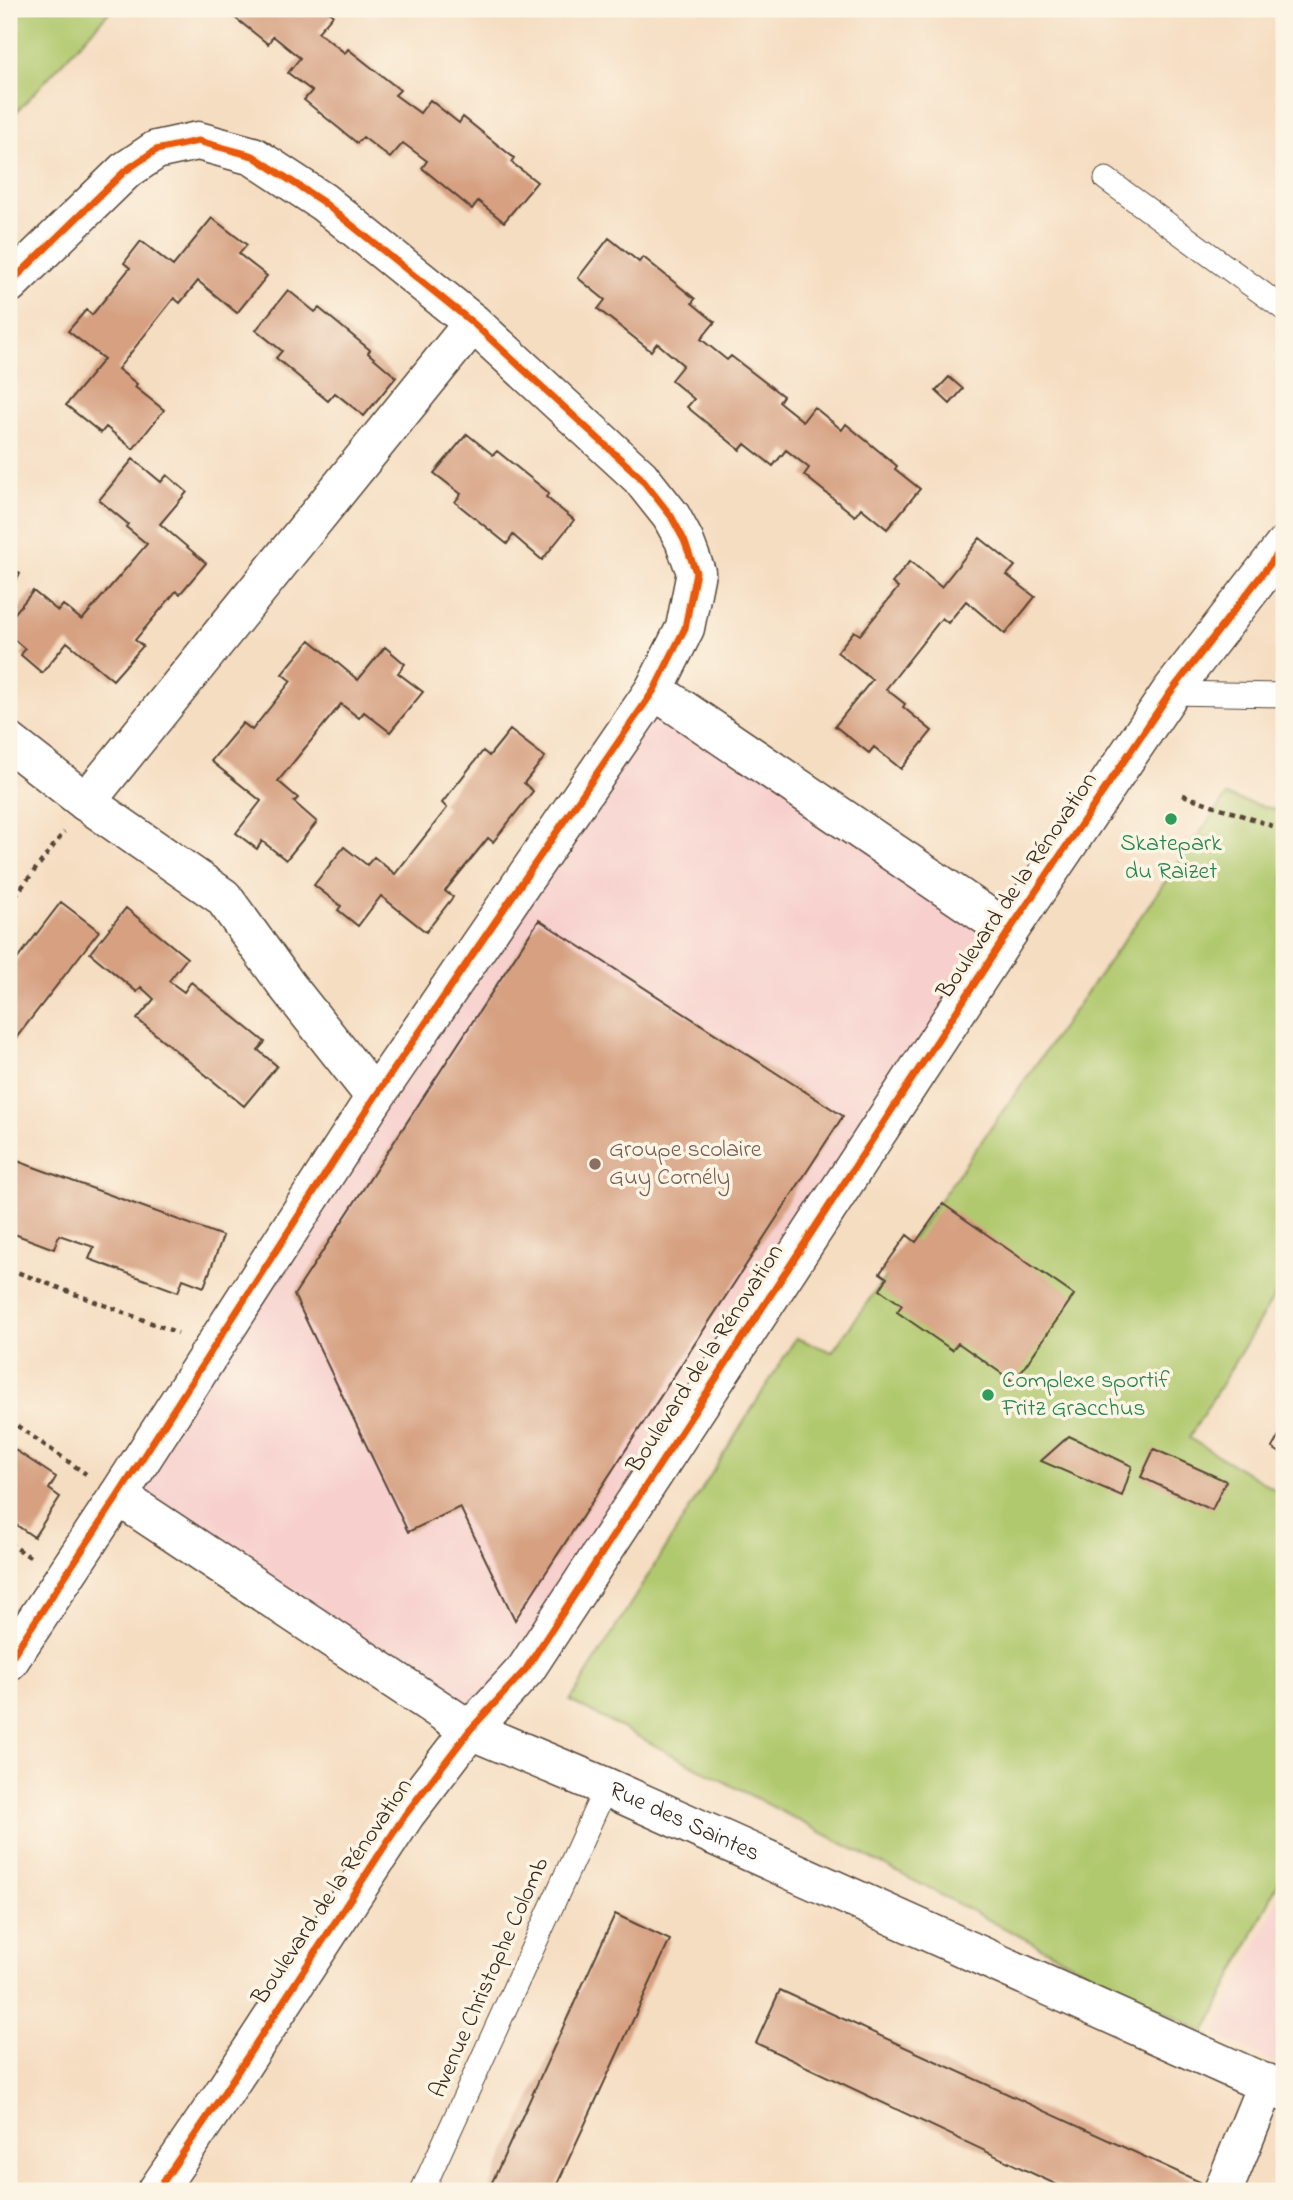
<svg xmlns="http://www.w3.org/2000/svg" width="1293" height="2200" viewBox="0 0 1293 2200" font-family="'Indie Flower',sans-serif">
  <rect width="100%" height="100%" fill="#fcf5e5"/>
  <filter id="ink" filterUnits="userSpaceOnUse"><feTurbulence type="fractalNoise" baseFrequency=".0143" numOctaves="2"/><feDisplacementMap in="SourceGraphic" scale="14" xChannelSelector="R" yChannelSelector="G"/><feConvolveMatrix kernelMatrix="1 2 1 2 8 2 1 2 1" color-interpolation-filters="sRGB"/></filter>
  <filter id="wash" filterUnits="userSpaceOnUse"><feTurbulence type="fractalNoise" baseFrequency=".00686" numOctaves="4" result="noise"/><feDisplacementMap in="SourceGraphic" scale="28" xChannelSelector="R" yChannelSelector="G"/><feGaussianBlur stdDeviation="1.57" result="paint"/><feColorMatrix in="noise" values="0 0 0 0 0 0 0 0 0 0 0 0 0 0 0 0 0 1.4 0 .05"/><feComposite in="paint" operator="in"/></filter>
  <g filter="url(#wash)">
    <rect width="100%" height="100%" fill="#f5ddc1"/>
    <path fill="#f7d0cd" d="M654 690 1009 931 470 1730 118 1496Z
      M1284 1886V2067L1215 2034Z"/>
    <path fill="#b1c96e" stroke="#767a46" stroke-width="2" d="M9 9H112L9 120Z
      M1226 796 1284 812V1280L1189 1438 1284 1495V1871L1205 2033 570 1701 796 1338 832 1352Z"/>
    <g id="blocks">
      <path fill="#d6a081" d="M224 9H325L333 15 318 32 345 53 348 49 400 90 395 95 420 113 430 100 459 123 463 117 514 158 511 162 537 182 504 222 478 201 472 209 422 168 427 161 403 143 390 158 363 137 357 143 304 100 312 91 288 73 300 58 273 36 268 44Z
        M212 218 247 245 239 254 267 276 237 313 198 281 180 303 174 298 118 369 137 384 135 387 164 410 133 449 106 427 101 433 66 405 104 359 68 331 86 310 92 315 130 268 124 263 141 241 173 266Z
        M609 238 639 262 643 257 695 299 692 303 715 322 701 339 727 360 731 356 783 396 779 402 803 421 814 407 842 430 846 424 897 466 895 469 920 489 887 529 861 508 855 516 804 475 809 468 786 450 773 466 745 444 740 450 687 407 694 399 671 380 683 365 657 343 651 351 598 309 605 300 578 278Z
        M288 290 315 312 319 308 370 350 368 353 396 377 364 416 335 393 328 401 276 358 282 351 256 330Z
        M949 377 963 389 950 404 936 391Z
        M467 434 493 455 497 451 549 493 546 497 574 520 542 560 513 535 507 544 455 502 461 494 434 473Z
        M133 459 161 482 167 475 187 492 160 524 206 563 180 594 176 591 135 640 143 646 113 680 67 642 42 673 21 655 25 649 9 635V620L33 591 58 611 63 605 82 620 147 544 126 527 128 524 99 500Z
        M980 538 1015 566 1007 575 1035 597 1005 634 966 601 948 623 942 618 886 689 905 704 903 707 932 731 901 769 874 747 869 753 835 726 872 680 837 652 854 631 860 635 898 588 892 583 910 561 941 587Z
        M9 565 20 574 9 589Z
        M310 640 358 680 385 647 405 664 398 673 423 692 390 732 364 712 359 718 341 704 278 781 298 798 294 802 317 822 286 860 262 841 257 849 236 833 261 801 211 761 243 723 252 730 291 681 282 674Z
        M510 730 545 757 524 783 533 791 493 842 488 838 445 891 453 897 426 932 381 896 358 926 338 910 341 906 314 885 344 847 367 865 374 857 395 874 447 808 442 803 483 751 489 756Z
        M61 902 99 931 9 1047V957L15 962Z
        M126 908 187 958 169 981 184 992 191 982 265 1042 258 1050 277 1066 244 1106 137 1019 154 999 141 987 137 992 90 953Z
        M539 920 843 1116 515 1620 460 1507 408 1532 294 1295Z
        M9 1158 223 1236 204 1287 183 1279 178 1292 89 1259 94 1247 59 1235 54 1249 9 1232Z
        M943 1204 1074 1295 1014 1382 958 1343 952 1350 897 1312 902 1305 880 1290 887 1278 880 1273 907 1235 916 1242Z
        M1284 1427V1455L1272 1448Z
        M1069 1436 1132 1466 1122 1496 1041 1461Z
        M9 1446 56 1477 49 1489 60 1497 34 1537 9 1520Z
        M1154 1449 1226 1481 1212 1510 1141 1477Z
        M615 1914 670 1940 554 2191H488Z
        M780 1990 1200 2182 1196 2191H1070L756 2043Z"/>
    </g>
  </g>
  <g filter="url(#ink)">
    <use href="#blocks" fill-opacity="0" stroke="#574536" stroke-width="2"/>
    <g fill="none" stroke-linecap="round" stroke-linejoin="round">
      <defs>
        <path id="service" d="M1106 179 1284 309
          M1170 693 1284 695
          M422 2191 606 1787"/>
        <g id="minor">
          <path d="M9 284 125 171 156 150 198 141 253 156 323 202 473 323 640 477 671 516 684 540 696 572 685 628 654 690 375 1097 118 1496 9 1661"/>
          <path d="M654 690 1009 931"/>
          <path d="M9 742 86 802 223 897 288 987 375 1097"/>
          <path d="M86 802 473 323"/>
          <path id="s1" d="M118 1496 470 1730 606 1787 1284 2092"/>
          <path d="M157 2191 221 2097 405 1815 470 1730 526 1669 1009 931 1170 693 1284 546"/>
          <path d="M1223 2191 1267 2083"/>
        </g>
      </defs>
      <use href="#service" stroke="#574536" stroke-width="25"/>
      <use href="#minor" stroke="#574536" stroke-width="41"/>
      <path stroke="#574536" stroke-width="4.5" stroke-dasharray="5 5" stroke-linecap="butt" d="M1183 795 1284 830
        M9 904 64 832
        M9 1269 178 1333
        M9 1420 86 1474
        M9 1543 30 1557"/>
      <use href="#service" stroke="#fff" stroke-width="23"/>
      <use href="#minor" stroke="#fff" stroke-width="38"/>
      <defs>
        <path id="cycleway" d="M9 284 125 171 156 150 198 141 253 156 323 202 473 323 640 477 671 516 684 540 696 572 685 628 654 690 375 1097 118 1496 9 1661
          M157 2191 221 2097 405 1815 470 1730 526 1669 1009 931 1170 693 1284 546"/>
      </defs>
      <use href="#cycleway" stroke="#fcf5e5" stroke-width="11"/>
      <use href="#cycleway" stroke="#e8590c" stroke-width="7"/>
    </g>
  </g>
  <g fill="#2e9e5b" stroke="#fcf5e5" stroke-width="2.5">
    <circle cx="1171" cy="819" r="7"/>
    <circle cx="988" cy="1395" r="7"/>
  </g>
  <circle fill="#8d6e63" stroke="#fcf5e5" stroke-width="2.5" cx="595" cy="1164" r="7"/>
  <g text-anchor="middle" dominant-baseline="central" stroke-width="7" stroke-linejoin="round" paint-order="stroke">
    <g font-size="24" fill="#27864d" stroke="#fcf5e5">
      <text x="1171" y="844">Skatepark<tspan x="1171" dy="28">du Raizet</tspan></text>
      <text x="1002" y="1381" text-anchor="start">Complexe sportif<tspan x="1002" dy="28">Fritz Gracchus</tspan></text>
    </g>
    <g font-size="24" fill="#3b2a1e" stroke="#fcf5e5">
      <text transform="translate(1018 886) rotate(-56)">Boulevard de la Rénovation</text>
      <text transform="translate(706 1359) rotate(-57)">Boulevard de la Rénovation</text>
      <text stroke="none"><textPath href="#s1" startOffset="656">Rue des Saintes</textPath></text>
      <text transform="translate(333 1892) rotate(-56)">Boulevard de la Rénovation</text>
      <text transform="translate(490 1978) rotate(-66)">Avenue Christophe Colomb</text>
    </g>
    <g font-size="24" fill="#785e54" stroke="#fcf5e5" text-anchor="start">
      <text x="609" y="1150">Groupe scolaire<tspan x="609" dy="28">Guy Cornély</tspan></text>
    </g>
  </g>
  <rect width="1293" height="2200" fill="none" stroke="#fcf5e5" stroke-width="35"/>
</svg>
